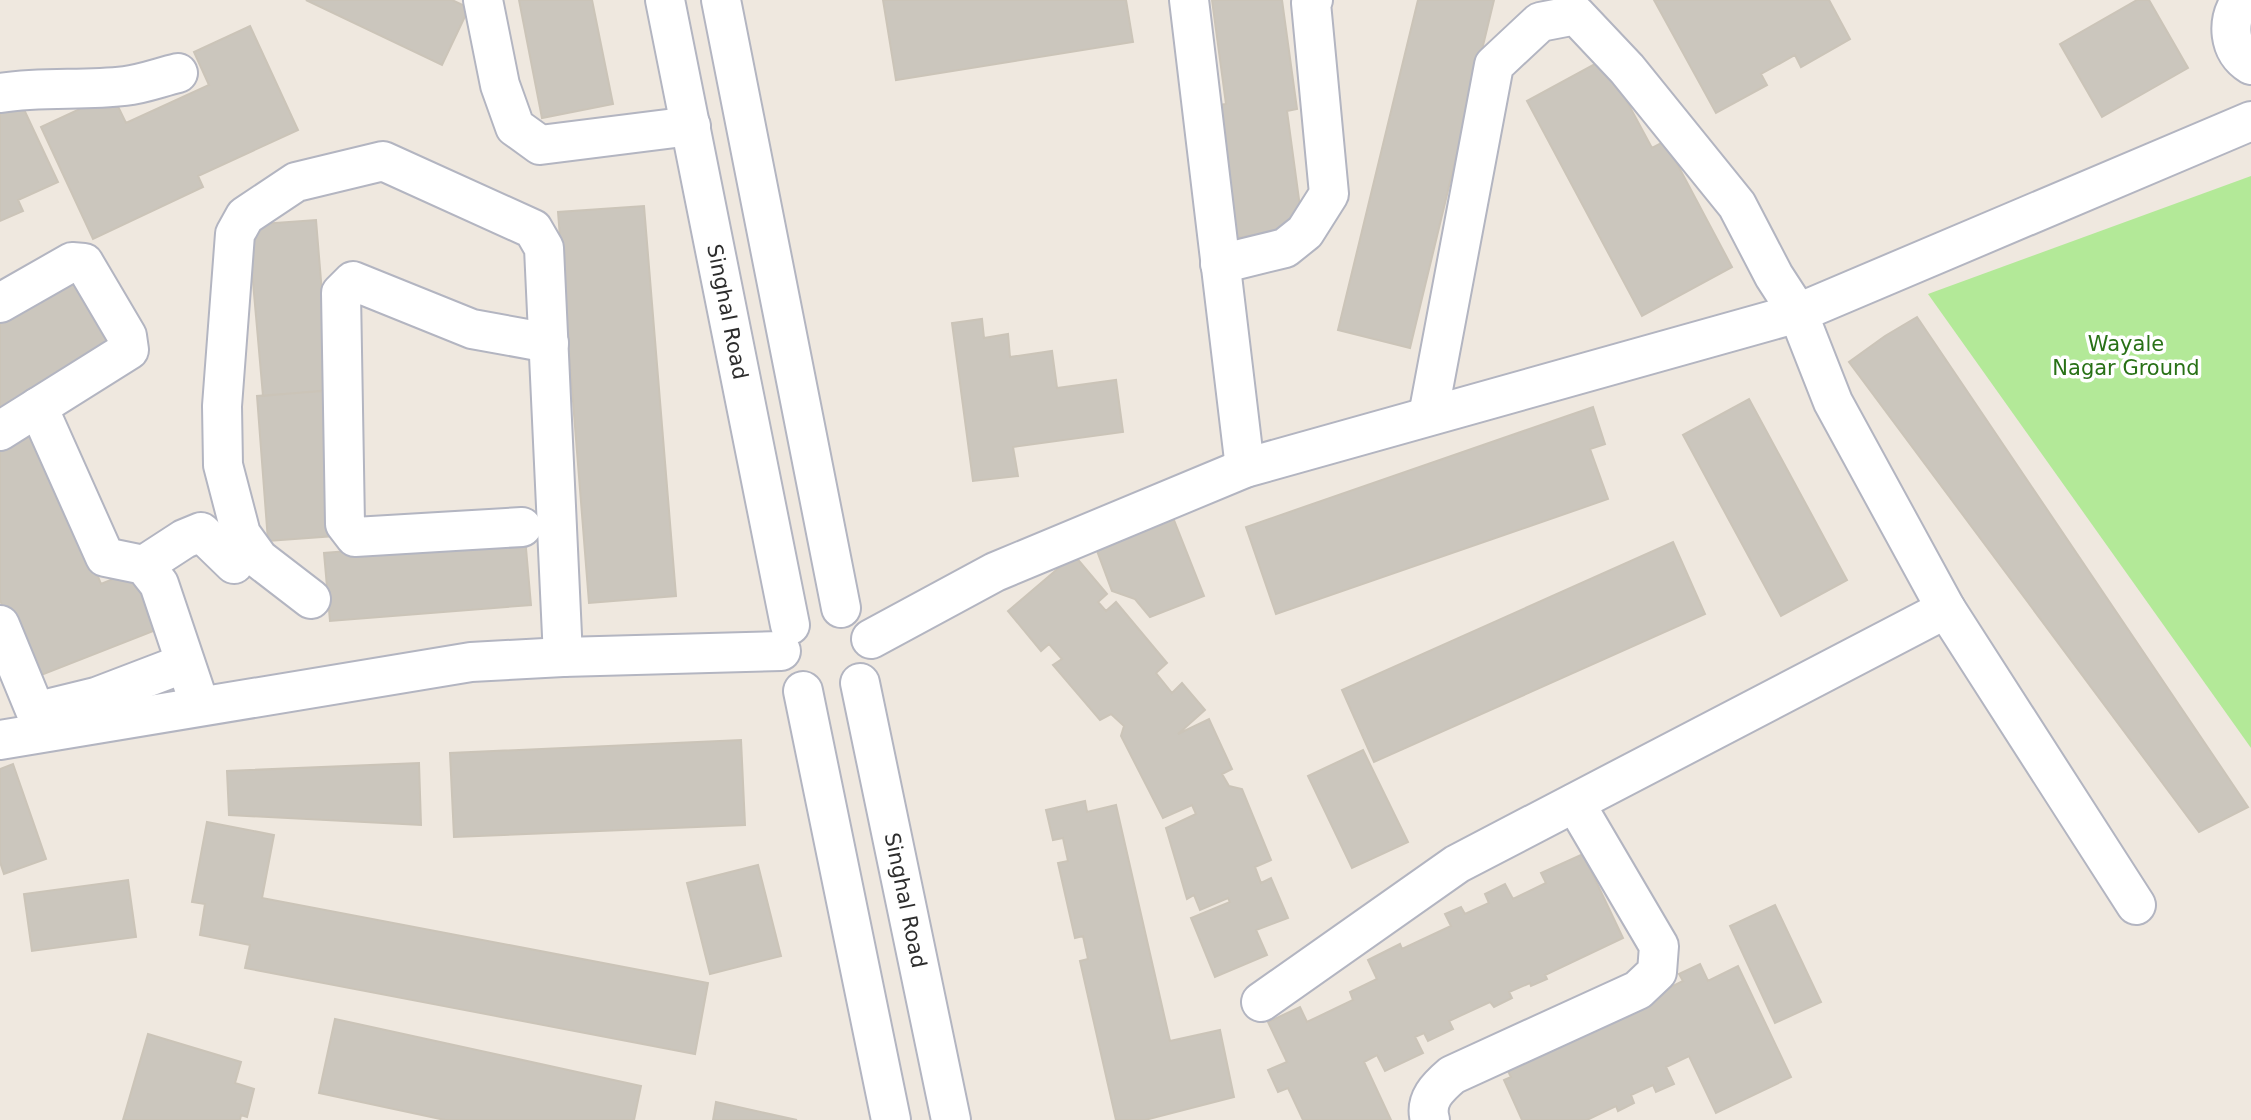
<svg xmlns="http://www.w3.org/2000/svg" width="2251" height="1120" viewBox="0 0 2251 1120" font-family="'DejaVu Sans',sans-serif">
  <rect width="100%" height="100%" fill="#efe8df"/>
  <path fill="#b3e998" d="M2251 176V748L1928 294Z"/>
  <path fill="#cbc6bd" stroke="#cbc4b8" stroke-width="2" d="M306 0H452L469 8 442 65Z
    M519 0H592L613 104 542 118Z
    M883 0H1126L1133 42 896 80Z
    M1212 0H1282L1297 109 1287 111 1303 229 1228 239 1210 106 1226 104Z
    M1418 0H1494L1410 348 1338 330Z
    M1654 0H1829L1850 39 1801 67 1795 55 1761 74 1767 85 1716 113Z
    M2137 0H2149L2188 68 2102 117 2060 44Z
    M250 26 298 130 198 176 203 187 93 239 41 127 112 94 126 123 209 85 194 52Z
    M1604 59 1652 148 1665 141 1732 267 1642 316 1527 101Z
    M20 101 58 182 18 200 23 211 0 221V110Z
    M644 206 676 596 589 603 558 212Z
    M316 220 330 390 263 396 248 225Z
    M74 267 121 345 0 418V312Z
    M1917 317 2248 807 2199 832 1849 362 1885 336Z
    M982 319 984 338 1008 334 1010 357 1052 351 1057 388 1116 380 1123 432 1013 447 1018 476 973 481 952 323Z
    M323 391 335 536 268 541 257 396Z
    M1749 399 1847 580 1781 616 1683 435Z
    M1593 407 1605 444 1590 449 1608 499 1276 614 1246 527Z
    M41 431 101 584 137 569 161 628 31 679 0 600V447Z
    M1170 510 1204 596 1150 617 1135 599 1112 591 1093 540Z
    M525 537 531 605 330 621 324 553Z
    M1673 542 1705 614 1374 762 1342 690Z
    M1074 555 1107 594 1098 602 1106 611 1116 602 1167 663 1156 673 1172 693 1182 683 1205 710 1178 734 1209 719 1232 769 1222 774 1229 786 1242 789 1271 860 1255 867 1261 883 1271 878 1288 918 1256 930 1267 955 1215 977 1191 918 1230 902 1228 898 1200 910 1194 895 1187 899 1166 828 1196 814 1192 805 1163 818 1121 736 1124 726 1111 714 1100 720 1053 665 1062 659 1049 644 1041 651 1008 611Z
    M741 740 745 825 454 837 450 753Z
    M1363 750 1408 842 1352 868 1308 776Z
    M419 763 421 825 229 815 227 771Z
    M13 764 46 859 4 874 0 862V769Z
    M1085 801 1087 812 1116 805 1170 1041 1220 1030 1234 1097 1145 1120H1116L1080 961 1088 959 1083 936 1075 938 1058 863 1068 861 1063 838 1053 840 1046 810Z
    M207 822 274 835 262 898 708 983 695 1054 245 968 250 945 200 935 205 904 192 902Z
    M1583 854 1623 938 1545 975 1547 979 1531 986 1530 983 1509 992 1512 998 1494 1007 1490 1002 1449 1021 1453 1029 1428 1041 1424 1033 1415 1037 1423 1053 1385 1071 1377 1055 1364 1062 1391 1120H1303L1288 1088 1278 1092 1268 1070 1287 1062 1268 1022 1300 1007 1307 1022 1353 1000 1350 992 1377 979 1368 960 1400 944 1402 949 1451 926 1445 914 1461 907 1465 914 1489 903 1485 894 1505 884 1513 899 1546 883 1541 873Z
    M758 865 781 956 710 974 687 883Z
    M128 880 136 937 32 951 24 894Z
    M1775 905 1821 1002 1775 1023 1730 926Z
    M1700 964 1708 981 1738 966 1791 1077 1716 1113 1689 1056 1666 1067 1674 1084 1656 1092 1653 1085 1631 1095 1634 1103 1618 1111 1616 1106 1587 1120H1522L1504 1080 1511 1077 1503 1061 1635 1005 1683 981 1679 974Z
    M335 1019 641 1086 634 1120H445L319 1093Z
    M148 1034 241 1062 235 1083 254 1089 247 1117 241 1115 240 1120H123Z
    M716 1102 797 1120H713Z"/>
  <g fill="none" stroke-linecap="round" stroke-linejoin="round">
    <defs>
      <g id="minor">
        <path d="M483 0 500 85 515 127 540 145 691 126"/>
        <path id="s1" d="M665 0 790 625"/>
        <path d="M721 0 841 608"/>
        <path d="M1189 0 1245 468"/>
        <path d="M2241 0C2226 21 2228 51 2251 65"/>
        <path d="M0 93C41 86 83 91 125 86 143 84 161 77 178 73"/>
        <path d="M1220 264 1285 248 1305 232 1329 194 1311 3 1313 0"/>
        <path d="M0 303 72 262 84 263 127 336 129 350 0 431"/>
        <path d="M38 407 105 557 144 565 159 584 200 706"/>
        <path d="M1428 416 1494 65 1540 22 1576 15 1627 69 1737 205 1774 276 1798 313 1833 402 1946 609 2136 905"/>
        <path d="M522 527 355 537 345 524 341 293 353 281 472 329 549 343"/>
        <path d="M144 565 184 539 201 532 234 564"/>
        <path d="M311 599 259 559 241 534 223 465 222 406 235 234 245 216 296 182 383 161 533 229 544 248 563 657"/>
        <path d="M0 625 44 732"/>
        <path d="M871 639 995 572 1245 468 1798 313 2251 121"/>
        <path id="s2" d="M860 683 951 1120"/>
        <path d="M803 691 891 1120"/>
        <path d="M47 709 96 697 185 663"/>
        <path d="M0 740 471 662 563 657 781 651"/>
        <path d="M1261 1002 1457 864 1946 609"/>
        <path d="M1430 1120C1424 1100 1438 1087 1452 1075L1638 990 1657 972 1659 946 1575 803"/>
      </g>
    </defs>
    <use href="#minor" stroke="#b3b5c1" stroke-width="42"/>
    <use href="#minor" stroke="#fff" stroke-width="38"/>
  </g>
  <g text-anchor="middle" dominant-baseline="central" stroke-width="7" stroke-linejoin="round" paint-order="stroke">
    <g font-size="21" fill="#2d2d2d" stroke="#fff">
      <text stroke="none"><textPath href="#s1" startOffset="318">Singhal Road</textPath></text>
      <text stroke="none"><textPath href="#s2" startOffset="222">Singhal Road</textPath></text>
    </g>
    <g font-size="21" fill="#287116" stroke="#fff">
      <text x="2126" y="344">Wayale<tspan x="2126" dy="24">Nagar Ground</tspan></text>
    </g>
  </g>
</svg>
